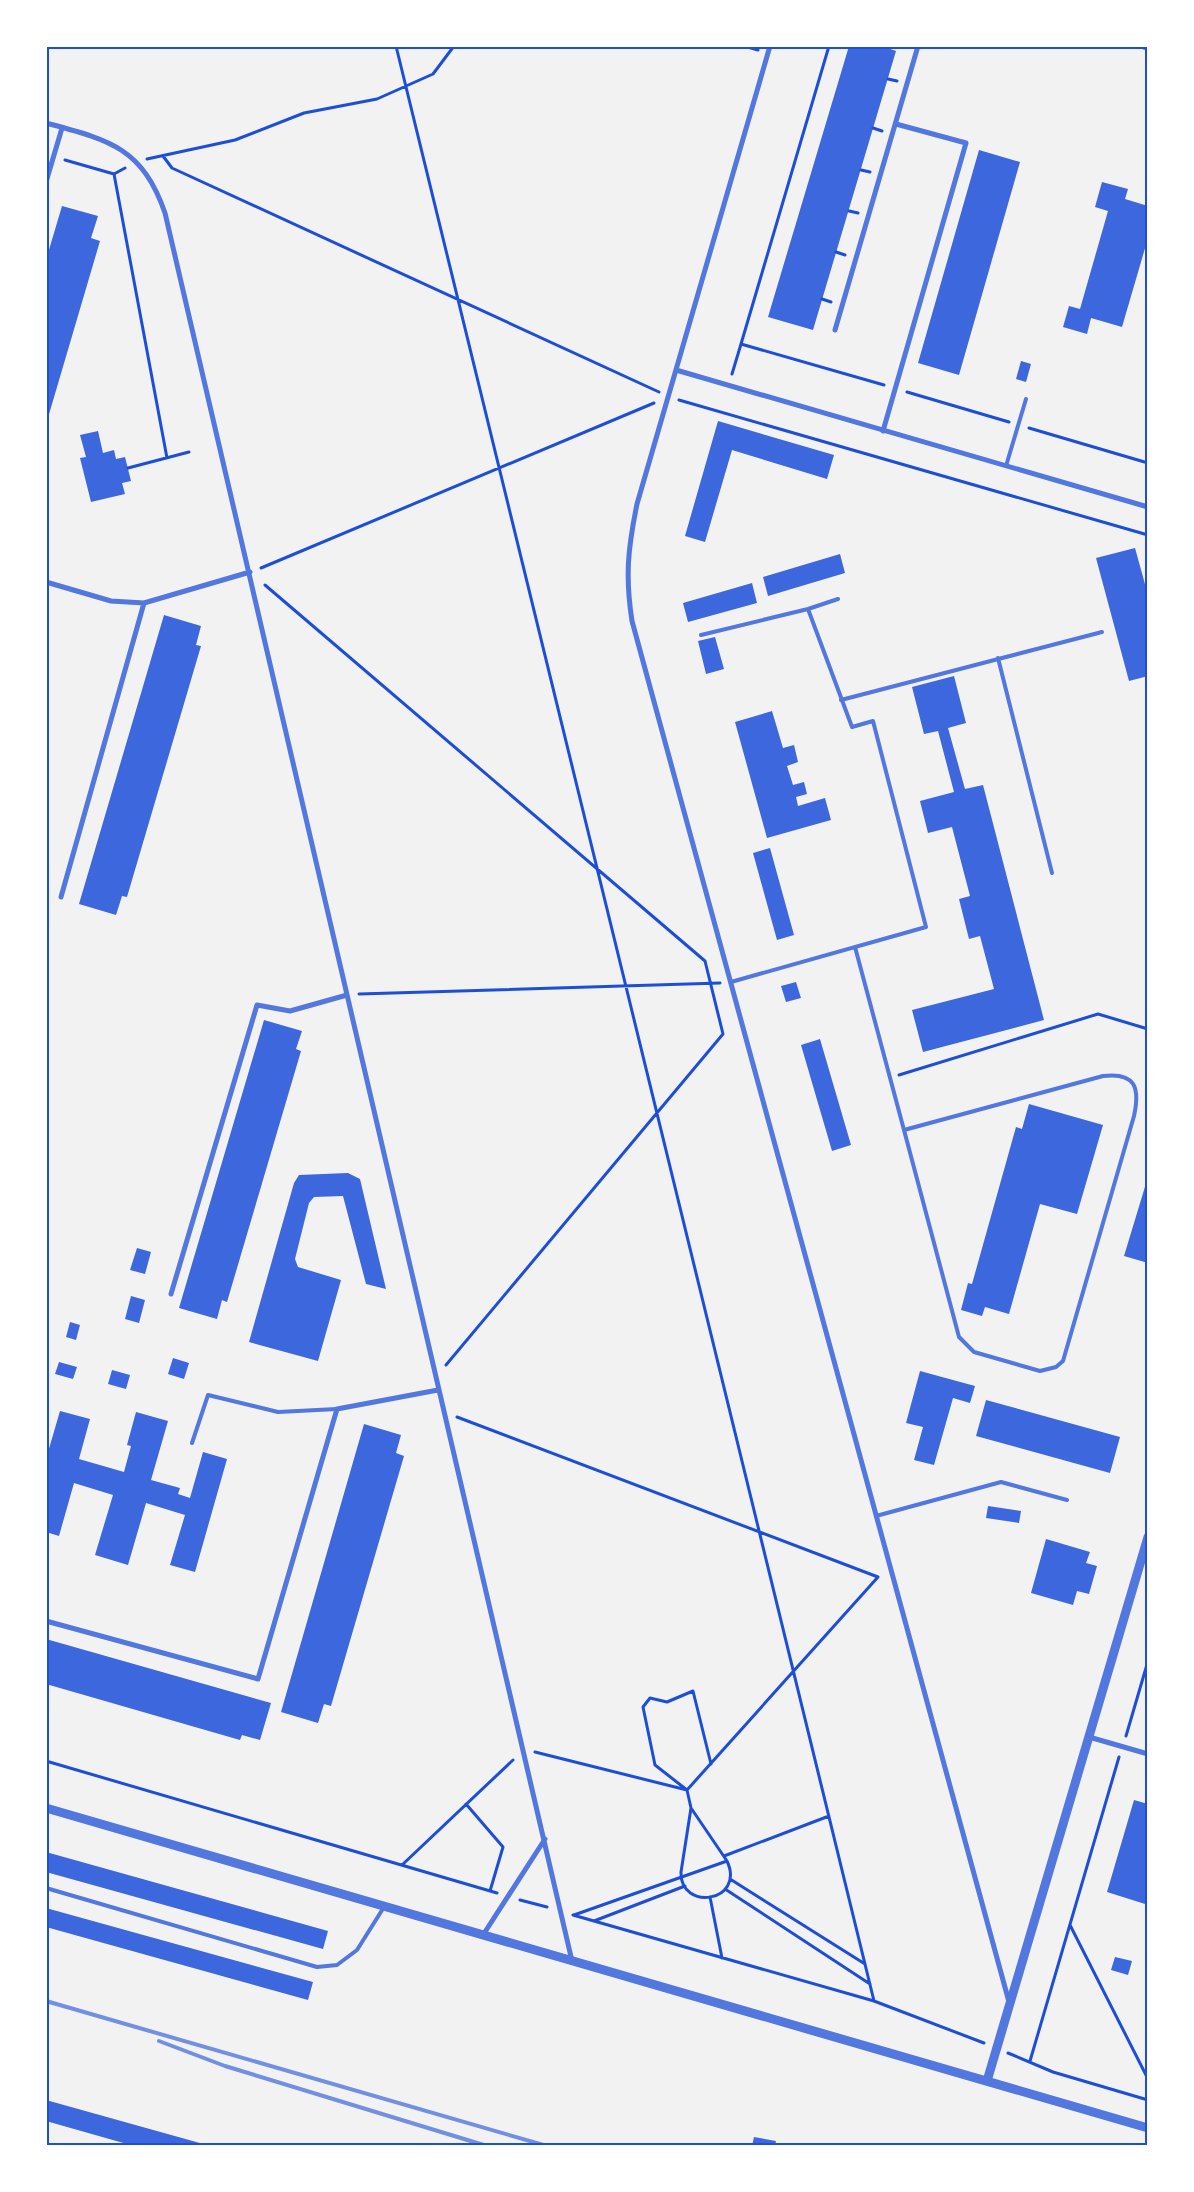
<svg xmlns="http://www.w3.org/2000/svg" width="1194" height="2192" viewBox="0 0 1194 2192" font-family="'Work Sans',sans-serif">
  <rect width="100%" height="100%" fill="#f2f2f2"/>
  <path fill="#3d67dc" d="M849 46H882L896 51 813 330 768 317Z
    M979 150 1020 162 959 375 918 363Z
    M1102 182 1128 189 1125 199 1148 206V238L1122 327 1091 318 1087 334 1063 327 1069 306 1080 309 1108 211 1095 207Z
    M62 206 98 216 91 238 100 241 47 421 46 260Z
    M1021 361 1031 364 1026 382 1016 379Z
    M718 421 834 455 827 479 732 450 705 542 685 536Z
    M98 431 103 453 114 450 116 459 125 457 131 481 122 483 125 494 91 502 80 458 86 457 80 435Z
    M1135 548 1148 595V676L1129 681 1096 558Z
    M840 554 845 573 768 596 763 577Z
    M752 583 757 603 688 622 683 603Z
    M164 615 201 626 196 645 201 646 127 897 122 896 116 915 79 904Z
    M715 637 724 669 706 674 698 641Z
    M954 676 966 723 948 728 965 789 983 785 1044 1020 923 1052 912 1010 994 989 980 936 969 939 959 899 970 896 952 827 928 833 920 801 954 792 938 731 924 734 912 687Z
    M772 711 783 748 794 745 798 762 787 766 793 785 804 782 807 794 796 797 798 806 825 798 831 820 767 838 735 722Z
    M770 848 794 935 777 940 753 853Z
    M796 982 801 998 786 1002 781 986Z
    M264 1020 302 1031 296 1049 301 1051 227 1302 222 1300 217 1319 179 1308Z
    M820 1039 851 1145 832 1151 801 1045Z
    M1029 1104 1103 1125 1077 1214 1040 1204 1009 1314 985 1307 982 1316 961 1310 968 1283 972 1284 1016 1127 1022 1129Z
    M348 1173 360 1179 386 1289 366 1284 343 1196 314 1197 309 1203 295 1259 298 1267 341 1280 318 1361 249 1342 294 1183 299 1175Z
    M1147 1180H1148V1263L1124 1256Z
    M137 1248 151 1252 145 1274 130 1270Z
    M131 1296 145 1300 139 1323 125 1319Z
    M70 1322 80 1325 76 1340 66 1337Z
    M173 1358 189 1363 184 1379 168 1374Z
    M59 1362 77 1367 73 1379 55 1374Z
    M112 1370 130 1375 126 1389 108 1384Z
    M920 1371 975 1386 970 1403 953 1398 934 1465 914 1460 923 1427 906 1423Z
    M986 1400 1120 1437 1110 1473 976 1436Z
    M60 1411 90 1419 79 1459 124 1472 131 1446 127 1445 136 1412 168 1421 151 1480 180 1488 178 1494 190 1498 203 1452 227 1459 195 1572 170 1565 185 1515 146 1503 128 1565 95 1555 113 1495 74 1483 59 1536 46 1532V1459Z
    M364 1424 401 1435 396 1453 404 1456 331 1706 324 1704 318 1723 281 1712Z
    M988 1506 1021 1511 1019 1523 986 1518Z
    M1046 1539 1090 1552 1086 1563 1097 1566 1089 1594 1077 1591 1073 1605 1031 1593Z
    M46 1639 271 1703 260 1740 242 1735 240 1740 46 1684Z
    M1134 1800 1148 1804V1894L1145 1904 1107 1892Z
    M46 1852 328 1931 323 1949 46 1872Z
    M46 1908 313 1982 308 2000 46 1927Z
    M1115 1957 1132 1961 1128 1975 1111 1970Z
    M46 2100 207 2145V2146H134L46 2121Z
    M754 2137 776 2141 775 2146H752Z"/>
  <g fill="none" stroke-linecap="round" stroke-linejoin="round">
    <path stroke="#1d4ed8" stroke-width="3" d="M396 46 874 2001
      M744 46 758 50
      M829 46 741 344 884 385
      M1137 46 1148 49
      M888 79 897 81
      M873 128 882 131
      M163 156 172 168 659 392
      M147 159 235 140 304 113 377 99 433 74 454 46
      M65 160 114 174 167 458
      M861 170 870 172
      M114 174 125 168
      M849 211 858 213
      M836 252 845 255
      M822 299 831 302
      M732 374 741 344
      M907 392 1009 422
      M679 400 1148 535
      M1029 428 1148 463
      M128 468 189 452
      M261 568 654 403
      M265 585 705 961 723 1034 446 1365
      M359 994 720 983
      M899 1075 1098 1014 1148 1029
      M457 1417 878 1577 687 1790 535 1752
      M1126 1736 1148 1661
      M46 1761 497 1893
      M466 1804 503 1847 490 1891
      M691 1808 727 1861C746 1902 680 1912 681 1872L691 1808 687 1790 655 1765 643 1707 650 1698 667 1702 693 1691 711 1764
      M724 1856 829 1816
      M402 1865 513 1760
      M730 1879 865 1964
      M725 1889 870 1984
      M710 1897 722 1958
      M520 1900 547 1907
      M573 1915 874 2001 984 2043
      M574 1915 727 1861
      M594 1921 685 1886
      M1070 1925 1148 2079
      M1008 2053 1053 2072 1148 2100
      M1030 2061 1119 1757"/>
    <path stroke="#5277de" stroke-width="4" d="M1006 466 1026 399
      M701 635 808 609 838 599
      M998 658 1052 873
      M841 700 1102 632
      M855 947 904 1130 1103 1076C1136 1072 1140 1088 1134 1116L1063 1361 1056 1367 1040 1371 974 1352 959 1337 904 1130
      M731 982 926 927 873 721 852 727 808 609
      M192 1443 208 1395 278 1412 337 1409
      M876 1516 1001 1482 1067 1500
      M46 1888 317 1967 337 1965 357 1950 384 1907"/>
    <path stroke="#5277de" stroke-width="5" d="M770 46 637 504C628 548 625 576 632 621L1009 2002
      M46 123C109 140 142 147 165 213L572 1961
      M46 182 62 128
      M835 330 918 46
      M676 370 1148 507
      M883 431 966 143 896 124
      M46 582 111 601 144 603 250 572
      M61 897 144 603
      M171 1294 257 1005 290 1011 347 995
      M46 1621 258 1679 337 1409 438 1390
      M1089 1737 1148 1754
      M483 1935 545 1839"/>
    <path stroke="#5277de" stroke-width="9" d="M46 1808 1148 2128
      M987 2081 1148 1537"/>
    <path stroke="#7290e2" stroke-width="4" d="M46 2001 547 2146
      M159 2041 225 2066 487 2146"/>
  </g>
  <rect width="1194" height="2192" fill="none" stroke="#ffffff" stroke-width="95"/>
  <rect x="48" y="48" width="1098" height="2096" fill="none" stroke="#1d4ed8" stroke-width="2"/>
</svg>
